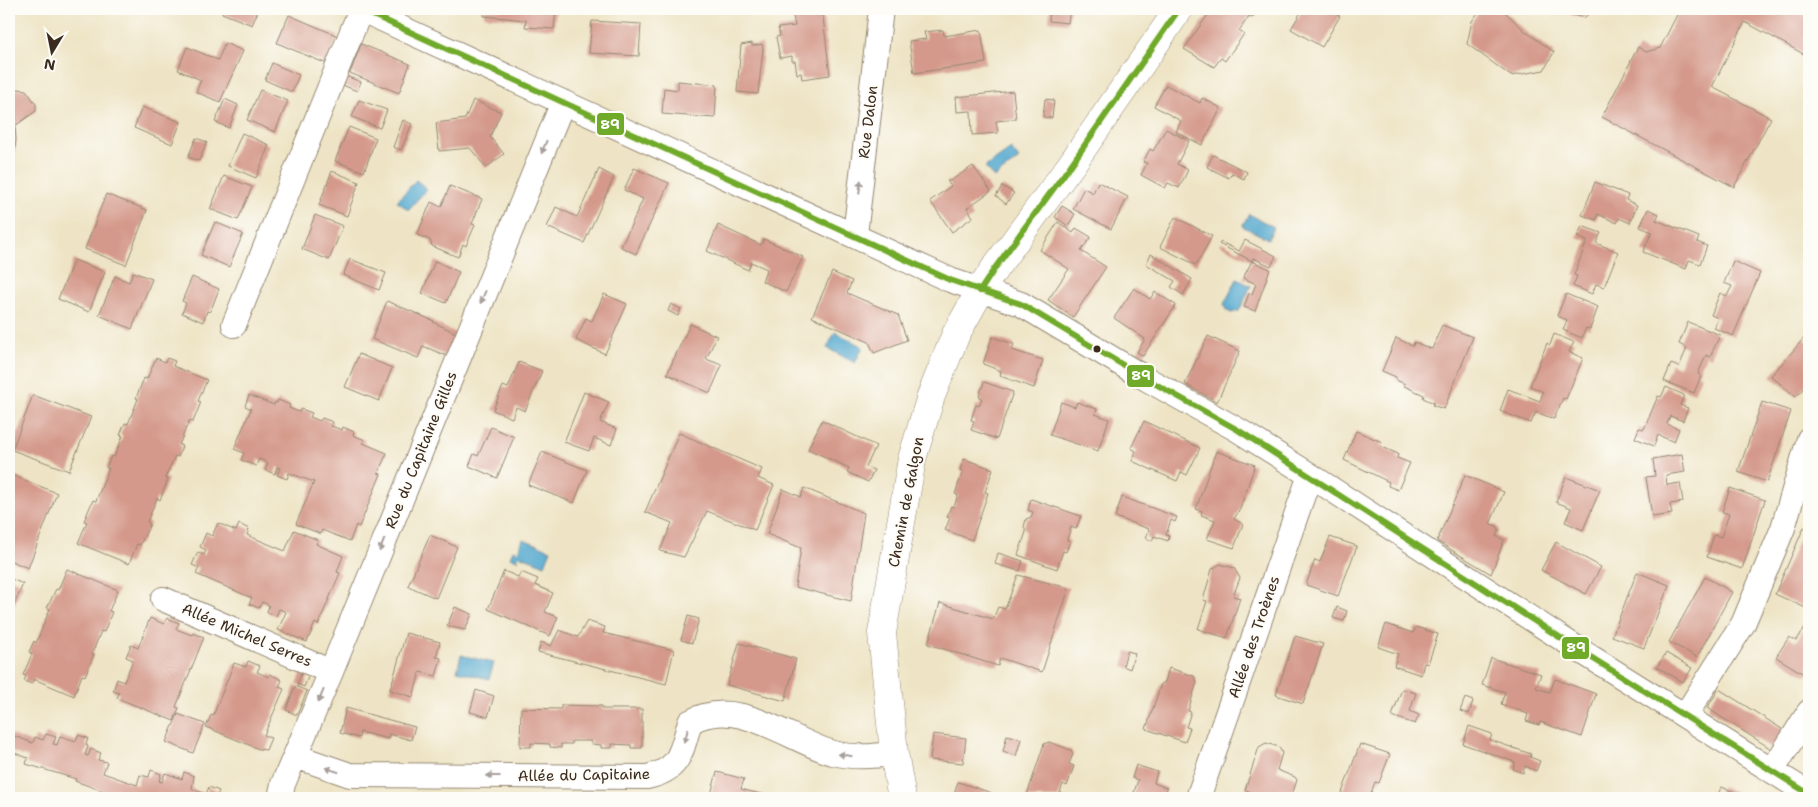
<svg xmlns="http://www.w3.org/2000/svg" width="1818" height="807" viewBox="0 0 1818 807" font-family="'Shantell Sans',sans-serif">
  <rect width="100%" height="100%" fill="#fdfcf7"/>
  <filter id="ink" filterUnits="userSpaceOnUse"><feTurbulence type="fractalNoise" baseFrequency=".02" numOctaves="2"/><feDisplacementMap in="SourceGraphic" scale="10" xChannelSelector="R" yChannelSelector="G"/><feConvolveMatrix kernelMatrix="1 2 1 2 8 2 1 2 1" color-interpolation-filters="sRGB"/></filter>
  <filter id="wash" filterUnits="userSpaceOnUse"><feTurbulence type="fractalNoise" baseFrequency=".0096" numOctaves="4" result="noise"/><feDisplacementMap in="SourceGraphic" scale="20" xChannelSelector="R" yChannelSelector="G"/><feGaussianBlur stdDeviation="1.12" result="paint"/><feColorMatrix in="noise" values="0 0 0 0 0 0 0 0 0 0 0 0 0 0 0 0 0 1.4 0 .05"/><feComposite in="paint" operator="in"/></filter>
  <g filter="url(#wash)">
    <rect width="100%" height="100%" fill="#eee4c5"/>
    <path fill="#50a6cd" stroke="#466876" d="M1011 149 1019 159 994 178 985 167Z
      M416 180 427 189 408 210 397 201Z
      M1249 214 1274 227 1268 239 1242 226Z
      M1237 279 1251 286 1239 311 1231 313 1226 310 1224 304Z
      M835 332 863 347 855 363 827 348Z
      M523 539 551 550 545 565 519 555 517 560 510 557 513 550 518 552Z
      M461 655 494 663 489 679 457 671Z"/>
    <g id="blocks">
      <path fill="#d4998a" d="M224 9H259L252 25 222 13Z
        M484 9H556L554 29 525 27 526 20 484 16Z
        M644 9H668V12L644 11Z
        M806 9H822L830 75 802 79 801 73 797 74 795 61H792V56L780 58 776 37 780 36 778 28 795 26 792 11Z
        M1050 9H1070L1068 23 1049 21Z
        M1212 9H1259L1252 18 1249 16 1239 31 1244 34 1225 61 1221 58 1214 67 1184 49Z
        M1303 9H1327L1340 16 1322 47 1291 29Z
        M1481 9H1502L1525 31 1554 52 1544 70 1511 76 1467 44 1472 21Z
        M1560 9H1594L1584 18 1561 12Z
        M1680 9H1809V57L1745 22 1712 87 1771 118 1734 187 1602 117 1638 47 1646 52 1660 48Z
        M289 15 338 36 327 64 277 43Z
        M592 21 641 24 639 56 589 53Z
        M943 30 944 36 981 30 986 63 914 73 909 41 926 39 924 32Z
        M225 43 243 51 220 102 196 92 201 80 178 70 187 47 218 60Z
        M752 43V46L762 44 763 49 758 94 737 92 741 45Z
        M361 44 410 64 399 93 350 73Z
        M272 63 299 75 292 92 265 80Z
        M348 77 361 82 357 91 340 84 342 79Z
        M678 81 717 85 715 118 662 114 664 88 678 90Z
        M1166 85 1200 103 1202 98 1221 108 1202 145 1176 132 1181 121 1154 106Z
        M18 89 26 90 36 104V111L15 126 16 140 14 156H11L9 166V94Z
        M260 90 288 101 275 132 247 120Z
        M1013 91 1016 119 996 121 998 133 972 135 971 111 957 112 956 97Z
        M225 99 238 105 229 128 215 122Z
        M1045 99 1054 100 1052 118 1043 117Z
        M359 100 387 110 380 128 352 117Z
        M473 100 501 112 490 137 504 154 486 168 470 148 439 151 436 123 465 119Z
        M142 107 181 122 172 144 134 128Z
        M403 120 412 124 401 150 393 147Z
        M349 127 376 138 364 172 335 161Z
        M1166 129 1189 141 1177 164 1188 170 1179 188 1168 183 1165 188 1141 175 1147 163 1143 162 1150 149 1153 151Z
        M242 133 269 145 256 178 228 166Z
        M196 138 207 142 199 161 188 157Z
        M1213 155 1247 172 1244 179 1232 173 1229 178 1207 167Z
        M973 166 991 191 967 208 973 217 952 232 930 201 951 186 947 181H950Z
        M634 168 669 183 636 254 621 247 643 199 624 190Z
        M599 169 614 177 584 243 547 227 556 207 577 217Z
        M332 171 359 182 347 216 319 205Z
        M224 176 252 187 238 220 210 209Z
        M1098 182 1128 197 1111 229 1073 209 1084 188 1093 193Z
        M1595 182 1628 195 1626 200 1637 205 1630 223 1619 218 1617 223 1598 214 1596 220 1582 215Z
        M450 186 482 199 472 224 475 225 466 246 463 244 458 257 432 246 430 240 417 235 431 202 441 207Z
        M1002 186 1014 193 1006 204 996 196Z
        M106 194 147 210 126 265 85 249Z
        M1062 206 1075 214 1068 226 1055 217Z
        M1648 209 1659 214 1656 220 1699 237 1697 242 1707 246 1700 264 1689 260 1686 269 1643 252 1652 232 1640 227Z
        M315 215 343 226 329 260 302 249Z
        M1175 217 1212 236 1196 265 1160 247Z
        M215 222 243 234 229 267 201 255Z
        M1058 222 1073 233 1076 228 1091 237 1081 251 1106 267 1073 317 1048 300 1069 269 1040 250Z
        M718 225 761 245 764 239 803 257 786 292 762 281 767 269 751 262 748 270 707 251Z
        M1582 226 1601 233 1596 243 1618 252 1604 287 1596 284 1592 294 1573 286 1577 276 1574 275 1587 241 1577 237Z
        M1245 240 1276 256 1271 266 1253 258 1252 261 1270 269 1255 311 1244 307 1249 293 1252 294 1256 284 1243 278 1252 261 1219 244 1221 242 1239 251Z
        M1151 254 1192 279 1183 295 1171 287 1175 281 1146 264Z
        M350 259 386 273 379 290 343 275Z
        M74 260 105 272 89 312 58 299Z
        M435 261 459 272 446 303 422 293Z
        M1733 261 1760 273 1733 336 1714 328 1718 318 1711 315 1720 293 1727 296 1732 286 1724 283Z
        M133 272 152 279 132 329 99 315 115 276 129 282Z
        M832 272 852 281 847 293 898 315 907 340 874 353 869 342 812 317Z
        M192 277 219 289 210 312 207 311 203 322 182 313 186 303 182 301Z
        M1134 288 1150 299 1155 292 1176 305 1143 356 1137 352 1145 339 1114 318Z
        M604 294 627 304 605 354 576 340 586 318 592 321Z
        M1566 294 1598 307 1590 329 1586 328 1582 338 1563 330 1567 320 1557 316Z
        M387 301 434 321 433 322 456 333 447 356 423 346 418 358 372 339Z
        M671 304 681 309 678 316 668 311Z
        M1688 322 1720 335 1710 357 1706 355 1698 374 1701 376 1694 393 1664 381 1671 364 1679 367 1687 348 1679 344Z
        M690 324 717 336 706 359 722 365 710 393 667 374Z
        M1442 325 1473 337 1444 409 1432 405 1434 403 1423 398 1424 395 1404 386 1405 384 1396 380V377L1382 371 1396 338 1413 346 1414 342 1432 349Z
        M1554 334 1574 342 1569 352 1583 358 1566 399 1563 398 1554 419 1536 412 1531 423 1500 411 1508 389 1540 401 1543 392 1530 386 1547 343 1550 345Z
        M1208 336 1240 351 1217 402 1185 384Z
        M992 337 1014 344 1012 350 1043 360 1034 388 1000 376 1001 371 983 364Z
        M1804 338 1809 343V382L1796 397 1771 376Z
        M359 354 392 368 379 401 345 387Z
        M156 358 165 362 167 358 175 361 173 366 207 380 198 401 201 402 193 422 189 421 179 445 182 446 178 457 175 456 165 478 168 479 160 500 157 498 147 522 150 524 140 545 137 544 129 564 78 543 87 522 84 521 93 500 96 501 109 468H106L111 456 114 457 123 436 120 435 125 423 128 424 138 399 136 398 144 378 147 379Z
        M519 362 542 371 525 411 516 407 512 418 493 410 503 386 508 388Z
        M984 382 1013 392 997 439 971 430 974 421 971 420 976 405 979 406 982 398 979 396Z
        M1666 387 1684 395 1680 405 1688 408 1683 421 1670 416 1667 424 1679 429 1674 442 1658 435 1654 446 1635 438 1639 428 1644 429 1658 396 1661 397Z
        M584 392 609 402 600 422 617 429 611 445 594 438 589 451 564 442Z
        M33 395 91 417 69 471 12 450Z
        M249 395 274 405 275 402 277 403 278 400 290 405 289 408 299 412 301 409 312 413 310 417 320 421 322 418 333 422 331 426 342 430 343 427 354 432 353 435 365 440 363 443 387 453 378 473 381 474 359 527 356 525 350 541 322 530 321 534 296 524 314 482 289 473 287 479 277 475 280 468 277 467 275 474 265 470 268 463 259 459 256 466 241 460 244 453 234 449 251 409 245 406Z
        M1061 402 1075 407 1077 402 1097 409 1095 414 1109 419 1098 451 1050 435Z
        M1762 402 1791 411 1767 482 1738 472Z
        M822 420 876 446 866 467 874 470 868 482 847 472 849 468 808 449Z
        M1144 421 1200 448 1187 475 1181 472 1177 481 1132 461 1136 451 1131 448Z
        M491 427 514 437 497 478 469 466 474 454 478 456Z
        M1356 431 1382 442 1380 446 1398 454 1397 458 1410 463 1398 490 1388 486 1389 482 1344 460Z
        M679 433 762 469 758 478 774 485 755 530 707 511 684 557 660 551 672 523 645 512Z
        M1216 451 1255 465 1240 509 1234 519 1243 524 1234 548 1207 539 1215 520 1201 515 1202 511 1196 509Z
        M542 452 587 470 574 503 528 485Z
        M1682 454 1685 472 1666 475 1667 485 1680 483 1683 502 1670 504 1672 514 1652 517 1646 477 1655 476 1653 459Z
        M964 459 993 469 985 492 988 493 972 540 945 530 950 518 947 517 951 506 954 507 958 495 955 494 963 471 960 470Z
        M9 474 57 493 28 568 9 560Z
        M1465 475 1504 492 1490 524 1497 526 1499 530 1496 536 1504 540 1491 574 1437 541Z
        M1566 477 1600 490 1583 530 1565 522 1571 508 1556 502Z
        M804 488 864 513 851 601 795 587 801 548 767 534 783 489 801 497Z
        M1730 488 1765 500 1742 569 1707 557 1714 535 1721 537 1729 514 1722 512Z
        M1122 497 1177 517 1175 522 1171 520 1166 535 1169 536 1168 541 1154 536 1152 541 1146 538 1149 529 1115 517Z
        M1031 499 1081 516 1076 529 1071 527 1067 540 1070 541 1066 552 1063 551 1057 569 1018 555 1026 532 1024 527 1026 519 1031 517 1033 512 1028 510Z
        M218 523 236 531 239 524 249 529 247 535 285 551 294 530 318 540 316 544 343 556 337 572 340 573 318 625 315 623 307 642 278 630 286 612 279 609 276 616 267 612 269 605 262 602 259 608 249 604 252 598 196 574 199 568 192 565 198 552 204 555 206 550 200 547 206 533 212 536Z
        M1804 527 1809 530 1808 609 1775 594Z
        M430 535 457 547 436 598 408 586Z
        M1330 537 1357 546 1338 596 1306 585 1315 560 1320 562Z
        M1556 542 1601 567 1586 594 1541 570Z
        M998 553 1023 561 1020 571 995 564Z
        M1220 564 1234 568 1240 578 1233 596 1240 598 1227 638 1198 629 1207 601 1203 600 1212 569Z
        M67 569 118 590 109 611 112 612 104 632 101 631 92 654H94L85 676 82 675 74 696 34 679 32 684 24 681 26 676 23 675 32 654 29 652 34 641 36 643 50 609 47 608 56 589 58 590Z
        M504 571 518 577 521 572 538 579 535 585 553 593 545 612 558 617 550 636 488 609Z
        M1637 572 1669 585 1644 648 1612 636Z
        M1018 575 1069 588 1042 672 1000 658 998 666 928 644 940 603 993 619 998 607 1005 609Z
        M1705 577 1732 592 1697 657 1669 642Z
        M9 578 23 584 9 617Z
        M455 607 472 614 465 630 447 626Z
        M1337 607 1347 611 1344 621 1333 618Z
        M688 616 699 619 692 643 681 640Z
        M150 618 164 624 167 618 179 623 176 629 192 635 193 633 204 637 176 707 179 708 174 721 117 698 119 693 113 691 117 679 124 682 133 660 126 657 131 645 138 648Z
        M587 621 605 627 603 633 674 650 666 684 538 652 541 642 551 646 559 630 578 637Z
        M1808 623 1809 624V673L1807 676 1776 657 1789 637 1796 641Z
        M1386 624 1413 633 1416 627 1438 634 1428 664 1424 663 1421 675 1394 666 1398 654 1378 647Z
        M406 633 440 642 436 657 441 658 436 676 420 672 413 697 390 690Z
        M1295 636 1323 644 1303 704 1276 695Z
        M739 643 796 659 785 701 727 685Z
        M1127 651 1135 653 1130 669 1123 666Z
        M1666 653 1692 668 1683 682 1657 667Z
        M1491 658 1541 674 1536 688 1550 692 1555 679 1596 694 1582 737 1540 722 1539 725 1526 721 1528 714 1501 704 1505 692 1482 685Z
        M248 661 260 666 257 672 269 677 270 674 282 680 279 687 284 689 264 735 271 738 266 750 259 749 206 727 211 715 213 716 234 663 246 667Z
        M1169 668 1194 676 1197 682 1188 711 1191 712 1186 727 1190 728 1185 742 1146 729 1161 684 1165 682Z
        M302 672 309 675 304 687 297 684Z
        M295 686 307 691 297 715 286 710Z
        M1402 689 1416 693 1410 711 1419 715 1415 724 1392 716Z
        M1719 689 1785 731 1773 750 1707 708Z
        M476 690 494 696 488 717 470 712Z
        M1465 698 1473 701 1469 714 1460 711Z
        M561 705 602 706V709H642V748H631V745L612 744V748H601V745L591 744V741H572V744H561V748L550 747V744L531 743V747H520L521 708 561 709Z
        M346 708 415 727 411 740 389 734 388 739 360 732 359 738 340 733Z
        M178 714 205 724 193 753 166 742Z
        M1469 726 1492 734 1490 740 1531 754 1530 757 1540 761 1536 771 1525 766 1523 773 1513 769 1515 762 1463 744Z
        M9 734 33 743 35 737 43 740 46 734 56 737 53 744 57 745 60 736 76 741 78 735 88 738 86 745 88 746 85 755 88 756 91 749 101 753 98 760 107 762 103 773 137 785 140 775 149 777 151 770 161 774 159 781 162 782 165 773 182 779 184 772 194 776 192 789 206 794 209 787 219 791 216 798H123L75 781 76 779 26 764 28 758 9 751Z
        M933 734 966 738 963 763 930 760Z
        M1007 735 1021 739 1016 756 1003 751Z
        M1049 742 1071 750 1073 754 1069 764 1074 766 1067 786 1063 784 1058 798H1026L1044 744Z
        M1266 743 1279 747 1282 753 1277 770 1295 777 1297 780 1291 798H1270L1245 790 1259 747Z
        M1360 744 1390 754 1379 783 1375 782 1369 798H1340Z
        M1136 765 1157 772 1154 783 1167 788 1164 798H1132L1138 780 1132 778Z
        M717 772 744 779 741 789 764 795 763 798H710Z
        M958 782 992 793 991 798H953Z
        M1721 787 1753 798H1717Z"/>
    </g>
  </g>
  <g filter="url(#ink)">
    <use href="#blocks" fill-opacity="0" stroke="#948772" stroke-width="1"/>
    <g fill="none" stroke-linecap="round" stroke-linejoin="round">
      <defs>
        <path id="minor" d="M360 9 950 280 1021 304 1143 377 1238 430 1305 472 1581 651 1809 794
          M855 235 881 9
          M234 325 361 9
          M163 599 331 672
          M1685 716 1743 624 1783 528 1809 439
          M295 756 350 775 647 777C681 770 681 751 690 722 737 695 788 740 833 753 853 758 873 757 894 753
          M1772 771 1809 712
          M280 798 283 784 331 672 563 102
          M1198 798 1310 475"/>
        <path id="major" d="M902 798 894 753 882 633 912 459 931 396 956 334 980 291 995 268 1071 165 1179 9"/>
      </defs>
      <use href="#minor" stroke="#948772" stroke-width="26"/>
      <use href="#major" stroke="#948772" stroke-width="29"/>
      <use href="#minor" stroke="#fff" stroke-width="24"/>
      <use href="#major" stroke="#fff" stroke-width="28"/>
      <defs>
        <path id="bus-1" d="M360 9 950 280 1021 304 1143 377 1238 430 1581 651 1809 794
          M980 291 995 268 1071 165 1179 9"/>
      </defs>
      <use href="#bus-1" stroke="#fdfcf7" stroke-width="10"/>
      <use href="#bus-1" stroke="#70aa29" stroke-width="6"/>
    </g>
    <defs><path id="oneway-solid" d="M-6-.8H1V-3.2L6.5 0L1 3.2V.8H-6Z" transform="scale(1.25)"/></defs>
    <g fill="#a79f9a">
      <use href="#oneway-solid" transform="translate(544 147) rotate(112)"/>
      <use href="#oneway-solid" transform="translate(860 187) rotate(-83)"/>
      <use href="#oneway-solid" transform="translate(483 297) rotate(112)"/>
      <use href="#oneway-solid" transform="translate(382 545) rotate(112)"/>
      <use href="#oneway-solid" transform="translate(321 696) rotate(113)"/>
      <use href="#oneway-solid" transform="translate(686 736) rotate(106)"/>
      <use href="#oneway-solid" transform="translate(845 755) rotate(-171)"/>
      <use href="#oneway-solid" transform="translate(332 770) rotate(-162)"/>
      <use href="#oneway-solid" transform="translate(493 776) rotate(-180)"/>
    </g>
  </g>
  <circle fill="#3b2a1e" stroke="#fdfcf7" stroke-width="2" cx="1097" cy="349" r="4.5"/>
  <g text-anchor="middle" dominant-baseline="central" stroke-width="4" stroke-linejoin="round" paint-order="stroke">
    <g font-size="15" fill="#3b2a1e" stroke="#fdfcf7">
      <text transform="translate(868 122) rotate(-83)">Rue Dalon</text>
      <text transform="translate(421 450) rotate(-68)">Rue du Capitaine Gilles</text>
      <text transform="translate(906 502) rotate(-79)">Chemin de Galgon</text>
      <text transform="translate(247 635) rotate(23)">Allée Michel Serres</text>
      <text transform="translate(1254 637) rotate(-71)">Allée des Troènes</text>
      <text transform="translate(584 775) rotate(-1)">Allée du Capitaine</text>
    </g>
  </g>
  <g stroke="#fdfcf7" stroke-width="2">
    <rect x="596" y="112" width="29" height="24" rx="5" fill="#70aa29"/>
    <rect x="1126" y="364" width="29" height="24" rx="5" fill="#70aa29"/>
    <rect x="1561" y="636" width="29" height="24" rx="5" fill="#70aa29"/>
  </g>
  <g font-size="14" text-anchor="middle" font-weight="bold" fill="#fff">
    <text x="610" y="129">89</text>
    <text x="1141" y="380">89</text>
    <text x="1576" y="652">89</text>
  </g>
  <rect width="1818" height="807" fill="none" stroke="#fdfcf7" stroke-width="30"/>
  <g transform="translate(52 52) rotate(190)" stroke="#fdfcf7" stroke-width="4" paint-order="stroke">
  <path d="M0-4L9 19L0 12L-9 19Z" fill="#3b2a1e"/>
  <text y="-8" font-size="14" font-weight="bold" text-anchor="middle" fill="#3b2a1e">N</text>
  </g>
</svg>
